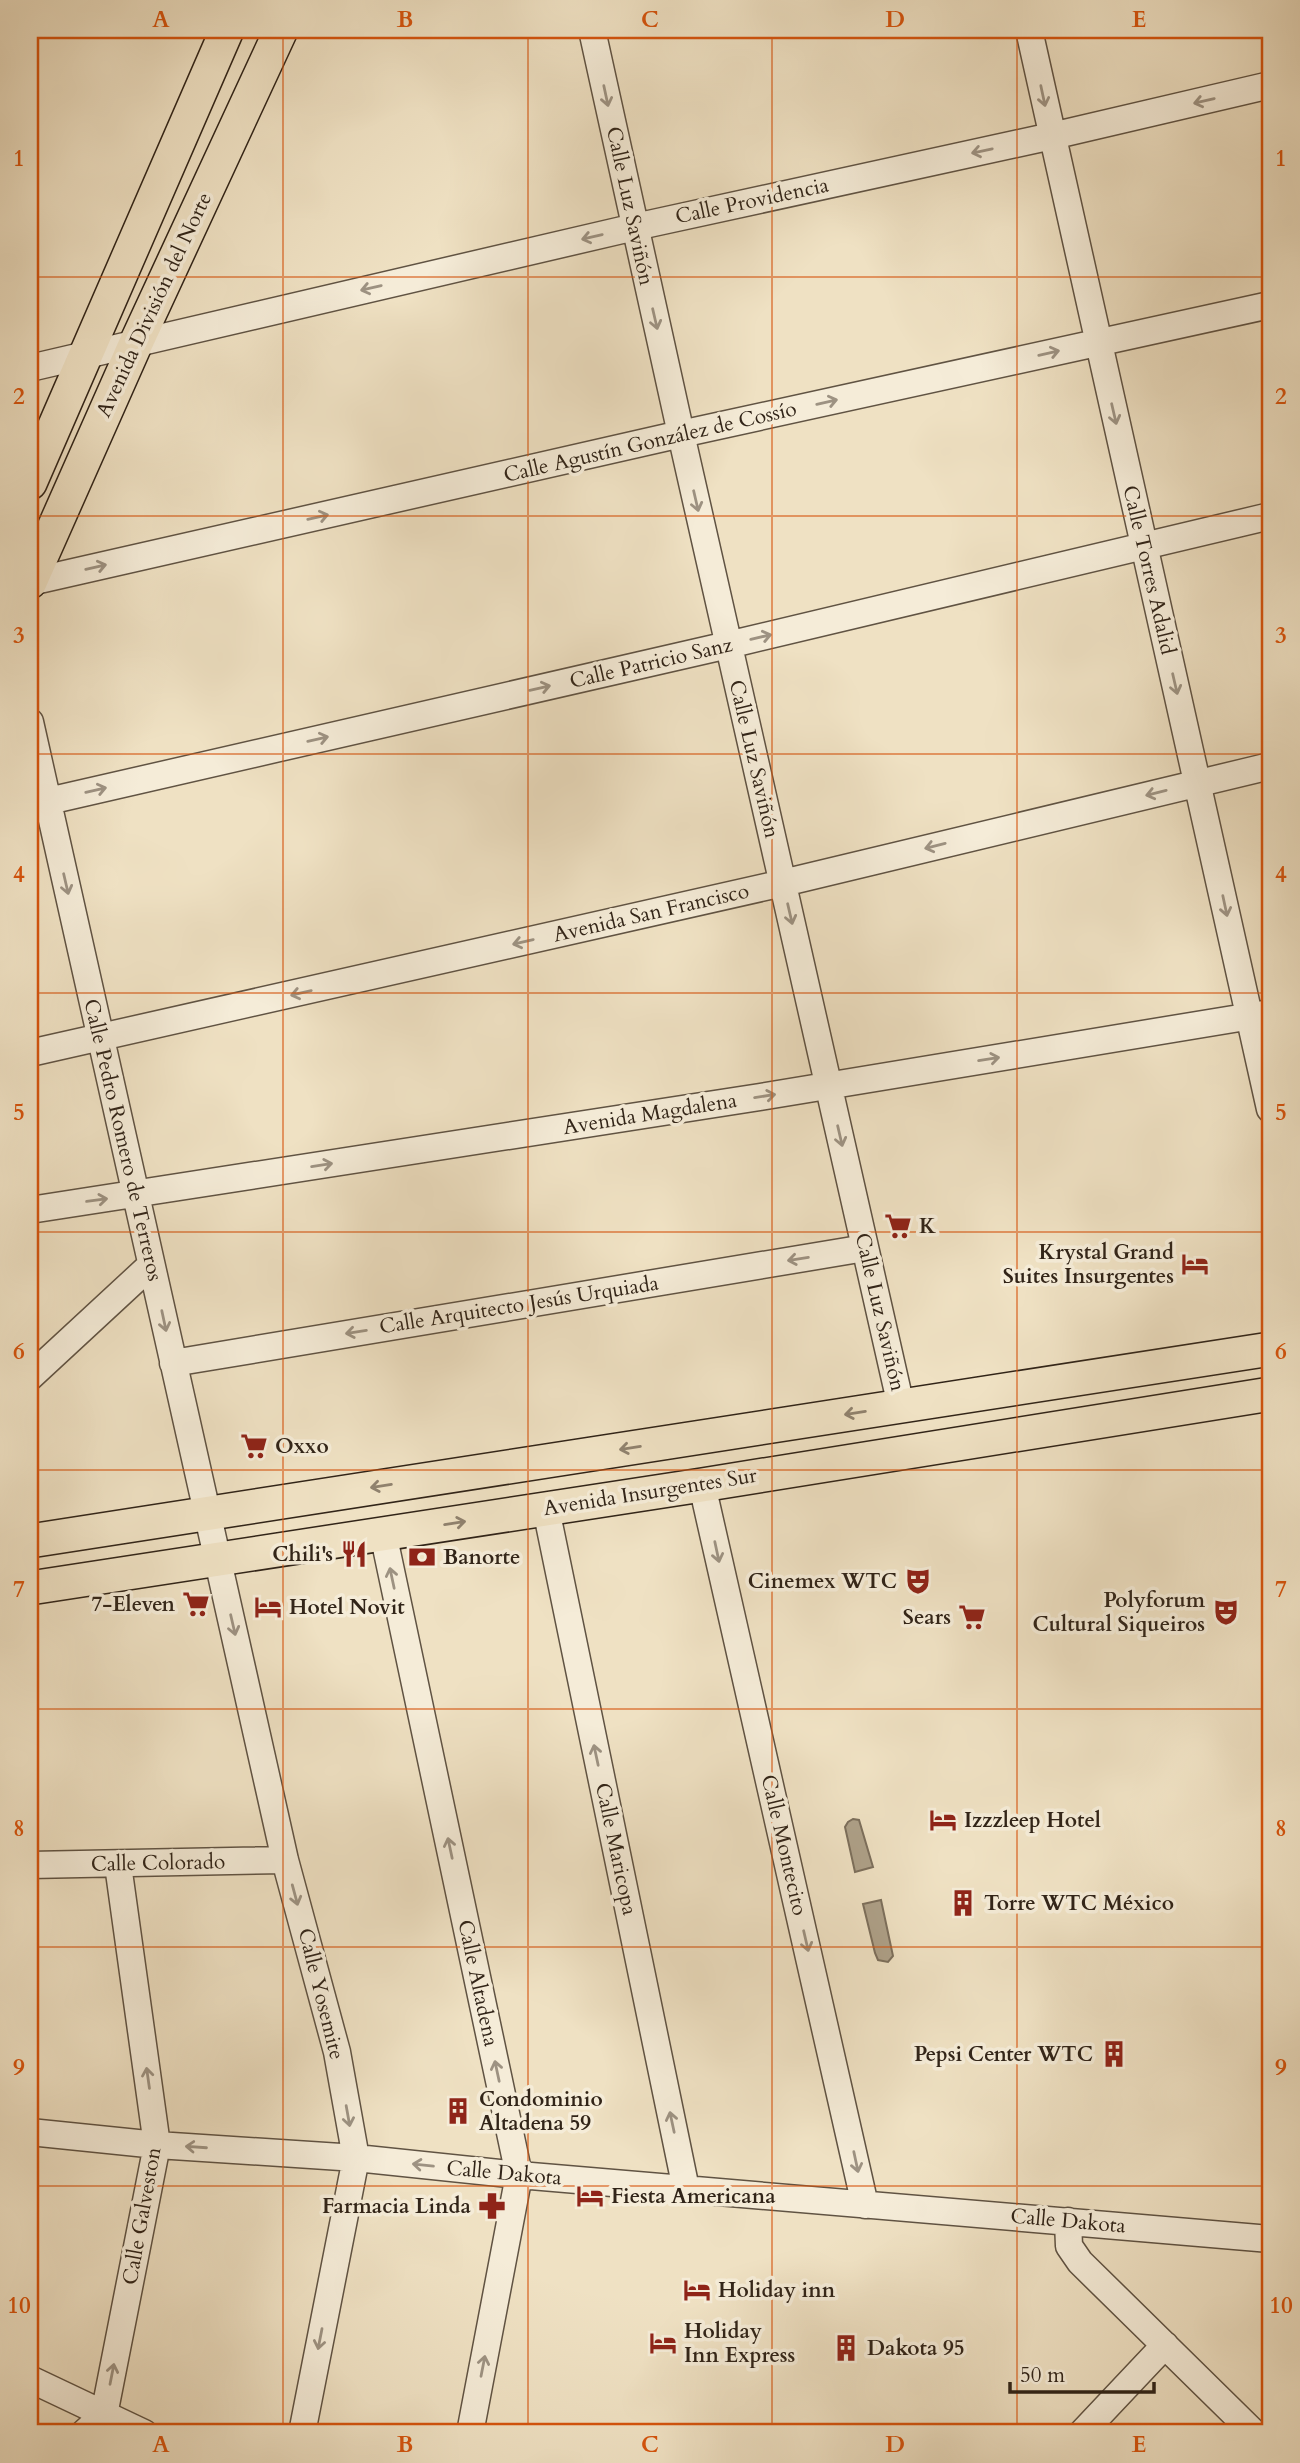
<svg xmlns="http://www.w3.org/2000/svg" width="1300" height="2463" viewBox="0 0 1300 2463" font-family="Cardo,serif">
  <rect width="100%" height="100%" fill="#efe1c3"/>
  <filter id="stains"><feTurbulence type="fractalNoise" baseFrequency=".00286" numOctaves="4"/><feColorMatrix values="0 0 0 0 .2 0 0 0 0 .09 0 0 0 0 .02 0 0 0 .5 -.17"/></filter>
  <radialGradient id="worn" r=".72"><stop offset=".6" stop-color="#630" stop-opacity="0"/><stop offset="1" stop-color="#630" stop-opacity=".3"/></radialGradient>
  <path fill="#aea189" stroke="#7c6f5c" stroke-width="2" d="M853 1819 859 1820 873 1867 855 1872 845 1827 848 1822Z
    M881 1900 893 1956 888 1962 878 1960 875 1953 863 1904Z"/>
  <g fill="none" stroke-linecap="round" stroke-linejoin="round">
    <defs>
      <path id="minor" d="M592 30 681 434 901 1406
        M1029 30 1270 1109
        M30 368 635 227 1052 136 1270 85
        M30 582 681 434 1270 305
        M30 722 285 1860 337 2052 356 2158 302 2433
        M31 805 728 645 1270 516
        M30 1053 783 883 1270 766
        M30 1210 760 1097 1270 1013
        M173 1363 865 1248
        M30 1377 151 1265
        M702 1485 865 2205
        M546 1509 686 2189
        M383 1533 519 2175 470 2433
        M30 1865 285 1860
        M30 2132 157 2145 356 2158 519 2175 1270 2239
        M1068 2221 1069 2246 1080 2262 1254 2433
        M30 2379 144 2433
        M84 2433 104 2415 157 2145 118 1865
        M1082 2433 1165 2345"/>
      <path id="major" d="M30 483 227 30
        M30 582 136 343 281 30
        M30 1541 1270 1349
        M30 1588 702 1485 1270 1394"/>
    </defs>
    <use href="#minor" stroke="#605343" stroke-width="29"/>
    <use href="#major" stroke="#312418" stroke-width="36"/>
    <use href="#minor" stroke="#f5ecd8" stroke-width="26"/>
    <use href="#major" stroke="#efe1c3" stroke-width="33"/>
  </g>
  <defs><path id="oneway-shaft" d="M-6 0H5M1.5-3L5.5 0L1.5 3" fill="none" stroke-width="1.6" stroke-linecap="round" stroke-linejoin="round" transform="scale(1.75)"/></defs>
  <g stroke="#9d9282">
    <use href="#oneway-shaft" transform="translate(606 96) rotate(78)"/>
    <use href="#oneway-shaft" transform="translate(1043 96) rotate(78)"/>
    <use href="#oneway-shaft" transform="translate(1204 101) rotate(167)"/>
    <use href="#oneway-shaft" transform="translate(982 151) rotate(168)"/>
    <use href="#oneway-shaft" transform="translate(592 237) rotate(167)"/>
    <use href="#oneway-shaft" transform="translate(371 288) rotate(167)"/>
    <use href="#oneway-shaft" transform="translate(655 319) rotate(77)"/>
    <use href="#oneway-shaft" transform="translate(1049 353) rotate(-13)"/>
    <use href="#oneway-shaft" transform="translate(827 402) rotate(-13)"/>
    <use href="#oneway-shaft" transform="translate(1114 414) rotate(77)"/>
    <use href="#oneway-shaft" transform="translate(696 501) rotate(77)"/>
    <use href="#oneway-shaft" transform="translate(318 517) rotate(-13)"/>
    <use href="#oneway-shaft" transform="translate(96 567) rotate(-13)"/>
    <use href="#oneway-shaft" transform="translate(761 637) rotate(-13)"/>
    <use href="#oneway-shaft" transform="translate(1175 684) rotate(77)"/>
    <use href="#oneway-shaft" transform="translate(540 688) rotate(-13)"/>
    <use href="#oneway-shaft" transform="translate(318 739) rotate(-13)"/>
    <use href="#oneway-shaft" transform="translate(96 790) rotate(-13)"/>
    <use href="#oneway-shaft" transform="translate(1156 793) rotate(166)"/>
    <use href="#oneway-shaft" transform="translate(935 846) rotate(166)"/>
    <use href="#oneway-shaft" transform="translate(66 884) rotate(77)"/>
    <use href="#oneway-shaft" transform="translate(1225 906) rotate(78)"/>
    <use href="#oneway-shaft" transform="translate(790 914) rotate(77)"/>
    <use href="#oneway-shaft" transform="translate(523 942) rotate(167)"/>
    <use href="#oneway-shaft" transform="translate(301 993) rotate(167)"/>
    <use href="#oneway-shaft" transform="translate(989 1059) rotate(-9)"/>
    <use href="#oneway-shaft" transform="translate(765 1096) rotate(-9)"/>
    <use href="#oneway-shaft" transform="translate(840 1136) rotate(77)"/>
    <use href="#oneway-shaft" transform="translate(322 1165) rotate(-9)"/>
    <use href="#oneway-shaft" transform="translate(97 1200) rotate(-8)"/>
    <use href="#oneway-shaft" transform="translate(798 1259) rotate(171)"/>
    <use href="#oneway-shaft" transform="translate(164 1321) rotate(78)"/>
    <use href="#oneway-shaft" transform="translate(356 1332) rotate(171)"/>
    <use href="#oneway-shaft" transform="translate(717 1552) rotate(78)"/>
    <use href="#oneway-shaft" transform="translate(392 1578) rotate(-102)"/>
    <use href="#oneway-shaft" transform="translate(233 1625) rotate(77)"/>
    <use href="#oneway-shaft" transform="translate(596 1755) rotate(-102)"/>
    <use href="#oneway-shaft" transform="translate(450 1848) rotate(-102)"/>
    <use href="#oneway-shaft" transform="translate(295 1895) rotate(75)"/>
    <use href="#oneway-shaft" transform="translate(806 1941) rotate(77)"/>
    <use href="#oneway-shaft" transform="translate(497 2071) rotate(-102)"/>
    <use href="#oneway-shaft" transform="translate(148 2078) rotate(-98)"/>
    <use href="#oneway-shaft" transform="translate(348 2116) rotate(80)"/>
    <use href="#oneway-shaft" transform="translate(672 2122) rotate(-102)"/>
    <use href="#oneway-shaft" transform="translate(196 2147) rotate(-176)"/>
    <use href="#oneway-shaft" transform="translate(856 2162) rotate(78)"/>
    <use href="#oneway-shaft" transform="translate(423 2165) rotate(-174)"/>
    <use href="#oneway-shaft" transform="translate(320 2339) rotate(101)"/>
    <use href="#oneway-shaft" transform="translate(483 2366) rotate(-79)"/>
    <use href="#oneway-shaft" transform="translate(112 2374) rotate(-79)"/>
  </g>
  <g stroke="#90826e">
    <use href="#oneway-shaft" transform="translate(855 1413) rotate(171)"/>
    <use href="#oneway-shaft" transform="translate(630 1448) rotate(171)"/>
    <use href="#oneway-shaft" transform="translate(381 1486) rotate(171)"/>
    <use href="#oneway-shaft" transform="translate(455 1523) rotate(-9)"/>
  </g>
  <path fill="none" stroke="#d6540d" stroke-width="2" stroke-opacity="0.55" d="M283 30V2433M528 30V2433M772 30V2433M1017 30V2433M30 277H1270M30 516H1270M30 754H1270M30 993H1270M30 1232H1270M30 1470H1270M30 1709H1270M30 1947H1270M30 2186H1270"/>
  <defs>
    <symbol id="supermarket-bare" viewBox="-9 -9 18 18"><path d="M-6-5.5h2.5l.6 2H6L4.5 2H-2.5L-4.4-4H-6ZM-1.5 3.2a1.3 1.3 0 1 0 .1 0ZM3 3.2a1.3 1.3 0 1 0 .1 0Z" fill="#8f2418" stroke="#f5ecd8" stroke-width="2.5" paint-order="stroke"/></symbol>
    <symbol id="hotel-bare" viewBox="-9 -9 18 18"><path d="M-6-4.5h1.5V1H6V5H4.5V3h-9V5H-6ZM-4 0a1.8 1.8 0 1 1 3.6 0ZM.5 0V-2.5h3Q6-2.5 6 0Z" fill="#8f2418" stroke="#f5ecd8" stroke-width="2.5" paint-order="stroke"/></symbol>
    <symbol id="restaurant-bare" viewBox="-9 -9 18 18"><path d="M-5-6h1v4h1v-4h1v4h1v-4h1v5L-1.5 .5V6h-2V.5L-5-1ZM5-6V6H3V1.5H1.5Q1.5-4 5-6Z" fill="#8f2418" stroke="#f5ecd8" stroke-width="2.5" paint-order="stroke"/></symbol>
    <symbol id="bank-bare" viewBox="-9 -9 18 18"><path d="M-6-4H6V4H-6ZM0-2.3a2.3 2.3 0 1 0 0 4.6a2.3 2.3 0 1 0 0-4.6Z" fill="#8f2418" stroke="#f5ecd8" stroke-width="2.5" paint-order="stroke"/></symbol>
    <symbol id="theatre-bare" viewBox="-9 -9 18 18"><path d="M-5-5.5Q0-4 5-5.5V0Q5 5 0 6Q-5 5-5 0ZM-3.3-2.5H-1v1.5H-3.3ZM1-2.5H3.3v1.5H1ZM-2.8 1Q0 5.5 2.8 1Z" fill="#8f2418" stroke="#f5ecd8" stroke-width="2.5" paint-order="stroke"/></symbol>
    <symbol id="building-bare" viewBox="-9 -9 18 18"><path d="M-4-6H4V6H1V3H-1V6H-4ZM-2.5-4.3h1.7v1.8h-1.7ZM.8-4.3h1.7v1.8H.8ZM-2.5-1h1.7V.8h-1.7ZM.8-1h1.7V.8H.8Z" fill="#8f2418" stroke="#f5ecd8" stroke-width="2.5" paint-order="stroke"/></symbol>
    <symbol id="pharmacy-bare" viewBox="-9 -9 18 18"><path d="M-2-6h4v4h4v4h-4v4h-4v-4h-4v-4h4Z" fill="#8f2418" stroke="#f5ecd8" stroke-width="2.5" paint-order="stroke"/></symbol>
  </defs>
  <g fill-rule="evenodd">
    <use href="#supermarket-bare" x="879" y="1207" width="38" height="38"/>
    <use href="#hotel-bare" x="1176" y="1245" width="38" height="38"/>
    <use href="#supermarket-bare" x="235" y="1427" width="38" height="38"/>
    <use href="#restaurant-bare" x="335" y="1535" width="38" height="38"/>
    <use href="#bank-bare" x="403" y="1538" width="38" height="38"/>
    <use href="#theatre-bare" x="899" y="1562" width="38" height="38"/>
    <use href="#supermarket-bare" x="177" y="1585" width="38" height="38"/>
    <use href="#hotel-bare" x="249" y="1588" width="38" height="38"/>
    <use href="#theatre-bare" x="1207" y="1593" width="38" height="38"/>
    <use href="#supermarket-bare" x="953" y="1598" width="38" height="38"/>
    <use href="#hotel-bare" x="924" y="1801" width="38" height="38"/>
    <use href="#building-bare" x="944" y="1884" width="38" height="38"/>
    <use href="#building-bare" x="1095" y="2035" width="38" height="38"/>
    <use href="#building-bare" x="439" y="2092" width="38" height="38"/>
    <use href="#hotel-bare" x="571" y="2177" width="38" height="38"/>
    <use href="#pharmacy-bare" x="473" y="2187" width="38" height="38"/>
    <use href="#hotel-bare" x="678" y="2271" width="38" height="38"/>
    <use href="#hotel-bare" x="644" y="2324" width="38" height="38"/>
    <use href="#building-bare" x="827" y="2329" width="38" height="38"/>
  </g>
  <g text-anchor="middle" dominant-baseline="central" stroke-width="7" stroke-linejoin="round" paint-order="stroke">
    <g font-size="21" fill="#312418" stroke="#f5ecd8">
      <text transform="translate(752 201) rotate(-12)">Calle Providencia</text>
      <text transform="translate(630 206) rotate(78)">Calle Luz Saviñón</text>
      <text transform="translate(154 305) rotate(-65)">Avenida División del Norte</text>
      <text transform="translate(650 442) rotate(-13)">Calle Agustín González de Cossío</text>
      <text transform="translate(1149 570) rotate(77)">Calle Torres Adalid</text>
      <text transform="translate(651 663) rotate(-13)">Calle Patricio Sanz</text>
      <text transform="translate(754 759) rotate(77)">Calle Luz Saviñón</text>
      <text transform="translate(651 913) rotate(-13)">Avenida San Francisco</text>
      <text transform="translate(650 1114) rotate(-9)">Avenida Magdalena</text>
      <text transform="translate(123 1140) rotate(77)">Calle Pedro Romero de Terreros</text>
      <text transform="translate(519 1305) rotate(-9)">Calle Arquitecto Jesús Urquiada</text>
      <text transform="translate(880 1312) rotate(77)">Calle Luz Saviñón</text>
      <text transform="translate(650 1492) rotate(-9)">Avenida Insurgentes Sur</text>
      <text transform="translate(784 1845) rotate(77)">Calle Montecito</text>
      <text transform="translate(616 1849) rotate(78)">Calle Maricopa</text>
      <text transform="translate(158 1863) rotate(-1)">Calle Colorado</text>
      <text transform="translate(478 1983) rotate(78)">Calle Altadena</text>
      <text transform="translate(321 1994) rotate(76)">Calle Yosemite</text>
      <text transform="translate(504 2173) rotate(5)">Calle Dakota</text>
      <text transform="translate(142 2216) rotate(-80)">Calle Galveston</text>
      <text transform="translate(1068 2221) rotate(5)">Calle Dakota</text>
    </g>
    <g font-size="21" font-weight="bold" fill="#312418" stroke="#f5ecd8" text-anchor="start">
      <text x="919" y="1226">K</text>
      <text x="1174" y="1252" text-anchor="end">Krystal Grand<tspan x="1174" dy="24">Suites Insurgentes</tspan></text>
      <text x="275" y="1446">Oxxo</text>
      <text x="333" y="1554" text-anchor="end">Chili's</text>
      <text x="443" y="1557">Banorte</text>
      <text x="897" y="1581" text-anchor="end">Cinemex WTC</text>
      <text x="1205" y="1600" text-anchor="end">Polyforum<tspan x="1205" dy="24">Cultural Siqueiros</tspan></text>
      <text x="175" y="1604" text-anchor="end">7-Eleven</text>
      <text x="289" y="1607">Hotel Novit</text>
      <text x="951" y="1617" text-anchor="end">Sears</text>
      <text x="964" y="1820">Izzzleep Hotel</text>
      <text x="984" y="1903">Torre WTC México</text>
      <text x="1093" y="2054" text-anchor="end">Pepsi Center WTC</text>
      <text x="479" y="2099">Condominio<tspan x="479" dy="24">Altadena 59</tspan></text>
      <text x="611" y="2196">Fiesta Americana</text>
      <text x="471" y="2206" text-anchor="end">Farmacia Linda</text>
      <text x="718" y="2290">Holiday inn</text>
      <text x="684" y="2331">Holiday<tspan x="684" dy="24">Inn Express</tspan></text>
      <text x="867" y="2348">Dakota 95</text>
    </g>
  </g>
  <rect width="1300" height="2463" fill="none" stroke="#efe1c3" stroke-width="77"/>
  <path d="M1010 2382v10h144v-10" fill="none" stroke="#312418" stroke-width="3.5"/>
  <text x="1020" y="2382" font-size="21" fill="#312418" stroke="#f5ecd8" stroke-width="5" paint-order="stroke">50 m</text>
  <rect x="38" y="38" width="1224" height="2386" fill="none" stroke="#d6540d" stroke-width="2.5"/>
  <g font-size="23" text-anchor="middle" font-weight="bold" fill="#d6540d">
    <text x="161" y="27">A</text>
    <text x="405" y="27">B</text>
    <text x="650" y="27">C</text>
    <text x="895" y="27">D</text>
    <text x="1139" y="27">E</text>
    <text x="19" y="166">1</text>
    <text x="1281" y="166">1</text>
    <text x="19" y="404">2</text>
    <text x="1281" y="404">2</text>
    <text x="19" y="643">3</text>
    <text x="1281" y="643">3</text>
    <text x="19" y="882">4</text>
    <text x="1281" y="882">4</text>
    <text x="19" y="1120">5</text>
    <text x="1281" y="1120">5</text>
    <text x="19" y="1359">6</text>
    <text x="1281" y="1359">6</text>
    <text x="19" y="1597">7</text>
    <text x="1281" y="1597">7</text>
    <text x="19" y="1836">8</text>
    <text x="1281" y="1836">8</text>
    <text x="19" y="2075">9</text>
    <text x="1281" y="2075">9</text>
    <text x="19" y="2313">10</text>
    <text x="1281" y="2313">10</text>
    <text x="161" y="2452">A</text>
    <text x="405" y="2452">B</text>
    <text x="650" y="2452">C</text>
    <text x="895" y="2452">D</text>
    <text x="1139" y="2452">E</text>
  </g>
  <rect width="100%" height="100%" filter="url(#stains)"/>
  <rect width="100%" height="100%" fill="url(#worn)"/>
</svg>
